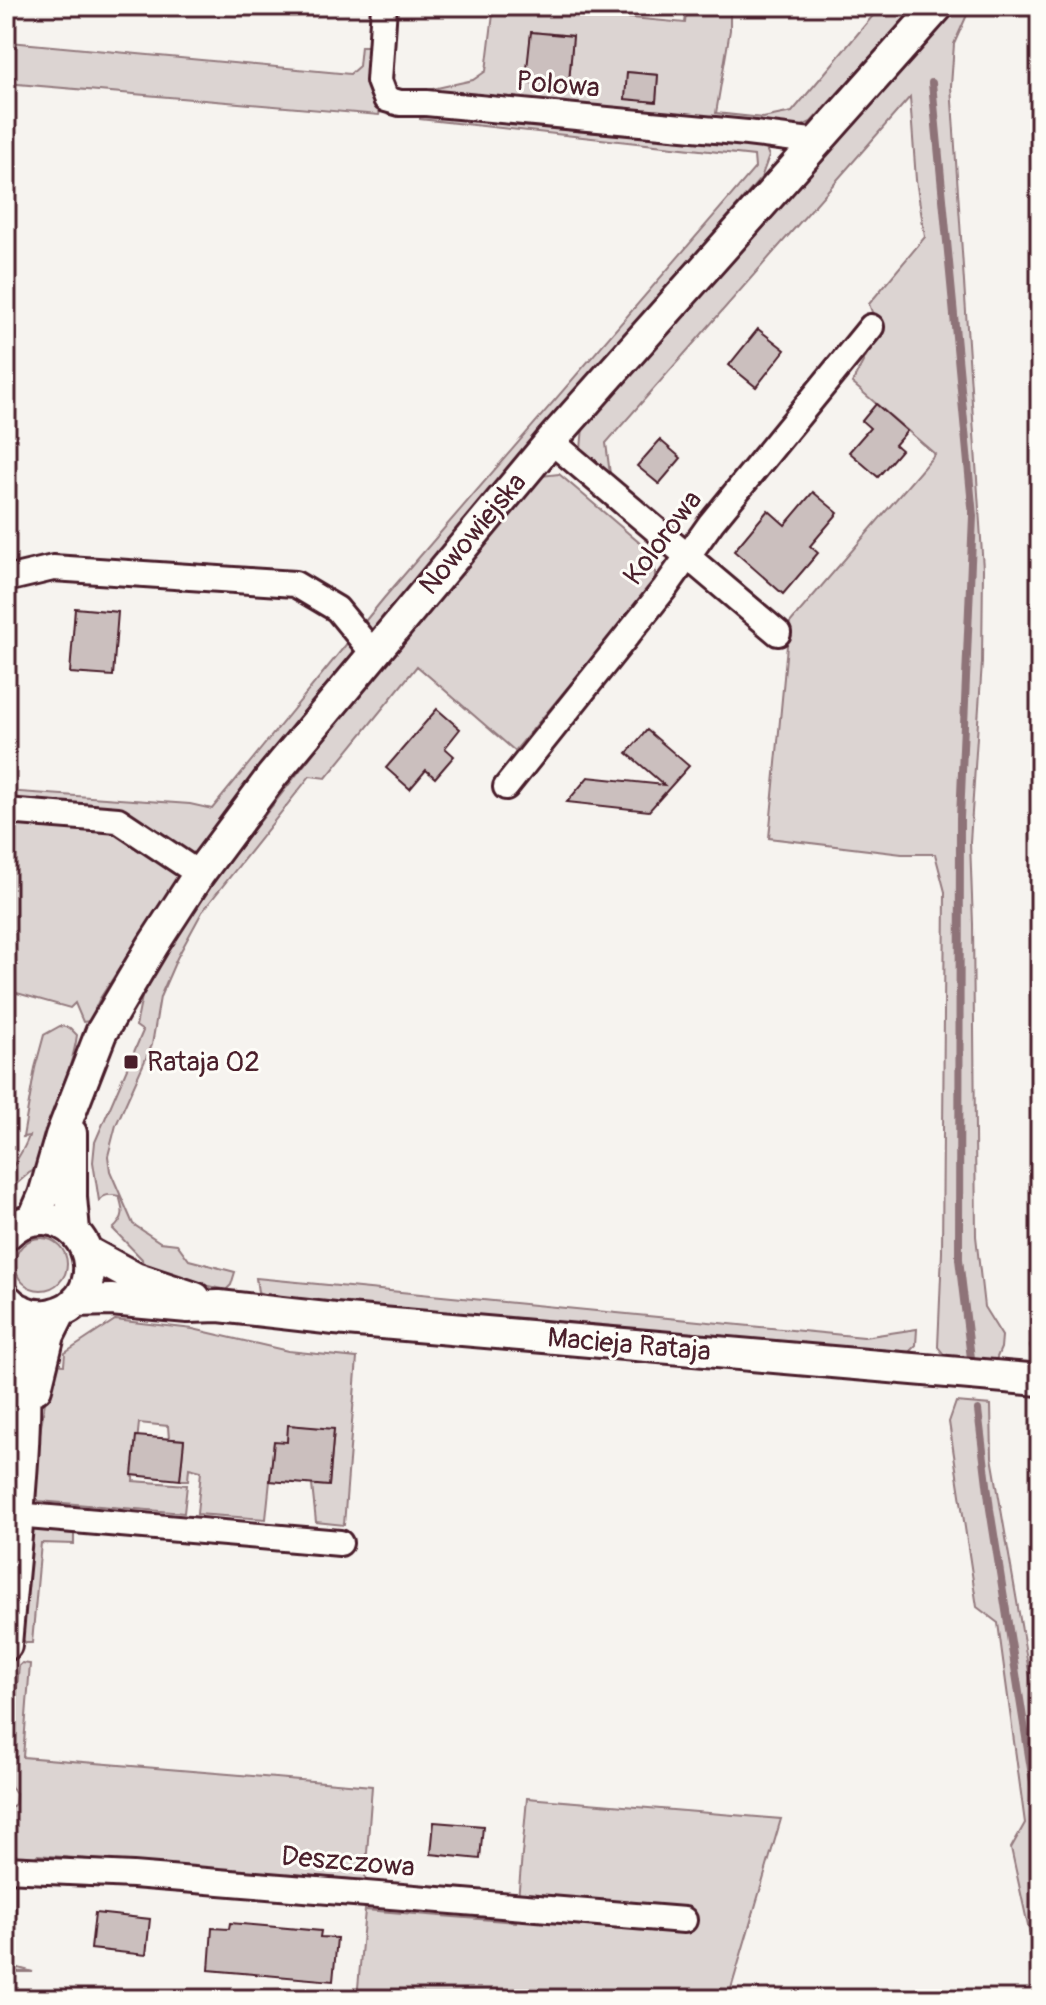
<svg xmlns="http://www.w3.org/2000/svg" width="1046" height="2005" viewBox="0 0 1046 2005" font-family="Pangolin,sans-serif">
  <rect width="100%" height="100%" fill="#f6f3ef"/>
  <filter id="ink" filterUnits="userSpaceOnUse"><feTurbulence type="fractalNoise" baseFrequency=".0125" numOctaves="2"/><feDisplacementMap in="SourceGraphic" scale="16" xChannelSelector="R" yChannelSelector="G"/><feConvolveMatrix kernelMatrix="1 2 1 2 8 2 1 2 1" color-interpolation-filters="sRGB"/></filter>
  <g filter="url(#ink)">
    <path fill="#dcd4d2" stroke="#937a7e" stroke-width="2" fill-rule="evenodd" d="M494 6H621V17L685 23 687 6H730V30L716 113 763 118 792 112 881 6H917L811 122 764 144 769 156 761 178 418 576 273 754 186 865 99 1000 90 1021 83 1022 75 1003 70 1008 6 990V791L190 804 212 809 384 598 755 168 754 156 420 119 419 92 473 80 486 71ZM531 32 573 36 569 82 593 89 530 83 527 78ZM628 72 658 75 656 101 626 99Z
      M956 6H971L954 44 951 86 983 569 982 662 970 842 973 924 976 1236 984 1307 1002 1336 1001 1348 995 1362 946 1357 938 1347 942 1252 945 892 935 854H902L769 838 789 624 935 454 852 383 879 331 869 304 925 237 916 180 910 97 606 443 610 474 581 449 583 427Z
      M10 42 350 74 359 66 361 46H373L370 93 381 108 379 115 6 83Z
      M559 474 655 556V582L515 751 417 666 326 778 310 776 202 912 177 958 160 997 152 1045 116 1125 108 1156 110 1171 133 1224 160 1242 177 1244 189 1260 235 1272 231 1285 226 1290 177 1279 143 1268 142 1259 113 1229C125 1218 124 1211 119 1196 110 1194 104 1194 99 1201L93 1162 95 1142 143 1031 136 1026 144 987 222 870 355 700 541 476Z
      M60 1026 70 1028 77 1035C73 1065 60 1091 51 1119 46 1135 42 1152 38 1168L29 1173 6 1193C6 1168 21 1159 29 1136L23 1137 35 1068 44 1035Z
      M15 1264a26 26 0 1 1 52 0a26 26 0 1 1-52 0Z
      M256 1278 864 1337 917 1329 916 1345 906 1355 270 1298 258 1292Z
      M115 1320 193 1329 288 1351 357 1358 344 1525 316 1522 312 1485 329 1486 334 1430 289 1425 287 1442H274L266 1519 197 1514 201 1471 189 1468 188 1480H180L184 1440 169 1439 168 1426 139 1423 133 1481 187 1485 184 1513 39 1501 33 1497 39 1439 51 1364 64 1365 65 1353Z
      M956 1402 991 1405 992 1457 1040 1735V1981L1011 1848 1025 1823 998 1623 977 1607 949 1422Z
      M31 1529 74 1534V1544L41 1543 32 1643H26L21 1638Z
      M22 1663 30 1664 23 1757 372 1786 365 1880 37 1855 16 1884 15 1967 33 1972H10V1969L6 1967V1821L7 1811 15 1804 16 1794 8 1782 19 1666Z
      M527 1798 781 1819 728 1999H357L365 1910 516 1922Z"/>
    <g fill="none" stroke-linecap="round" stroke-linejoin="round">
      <path stroke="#8e7378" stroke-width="8" d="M932 83 973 516 960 818 959 1259 971 1358
        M1033 1346 1040 1347
        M978 1410 990 1509 1040 1826"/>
    </g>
    <path fill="#cbbfbe" stroke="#4a1f2b" stroke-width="2" d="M531 32 573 36 569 82 526 78Z
      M627 72 658 75 656 102 625 99Z
      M758 329 785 350 756 387 729 365Z
      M876 404 907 431 895 445 901 450 878 477 849 452 870 428 862 421Z
      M660 440 681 458 659 484 637 466Z
      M813 492 838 513 810 546 818 553 783 594 734 551 768 510 785 525Z
      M75 608 118 612 113 676 70 673Z
      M437 709 460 729 445 748 454 756 435 778 426 770 410 789 386 768Z
      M647 730 689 766 649 811 567 802 588 777 664 785 627 753Z
      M288 1425 334 1429 329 1486 270 1481 274 1441 287 1442Z
      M136 1436 184 1440 180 1480 132 1475Z
      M434 1822 483 1826 480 1859 431 1854Z
      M95 1913 150 1919 146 1955 91 1949Z
      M230 1923 321 1931 320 1937 337 1938 333 1981 209 1970 212 1928 229 1929Z"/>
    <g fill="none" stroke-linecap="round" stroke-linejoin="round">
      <defs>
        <path id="minor" d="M384 6 379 81 386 99 400 103H426L747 133 819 142
          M551 441 778 633
          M6 577H15L53 568 295 584 337 609 373 653
          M506 787 665 588 711 523 871 327
          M6 811 118 820 199 874
          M16 1515 340 1543
          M6 1869 133 1875 684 1920"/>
        <path id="tertiary" d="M71 1133V1197L74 1231
          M33 1220 44 1195 61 1136 101 1033 153 945 199 874 272 776 551 441 938 6
          M6 1235C16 1224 30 1218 45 1219 99 1224 106 1303 52 1314 35 1318 18 1312 6 1299
          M89 1253 135 1278 195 1298
          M76 1301 111 1300 188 1307 219 1306 335 1319 1040 1380
          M36 1388 49 1335 61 1311
          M6 1645C15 1534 32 1421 21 1310"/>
      </defs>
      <use href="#minor" stroke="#4a1f2b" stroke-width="30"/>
      <use href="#tertiary" stroke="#4a1f2b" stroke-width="36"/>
      <use href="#minor" stroke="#fdfcf7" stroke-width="24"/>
      <use href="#tertiary" stroke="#fdfcf7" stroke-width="30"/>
    </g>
  </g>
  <rect fill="#4a1f2b" stroke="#fdfcf7" stroke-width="3" x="123" y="1054" width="16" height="16" rx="4"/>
  <g text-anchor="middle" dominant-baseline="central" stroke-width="6" stroke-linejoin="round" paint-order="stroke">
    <g font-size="28" fill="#4a1f2b" stroke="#fdfcf7">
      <text transform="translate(558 85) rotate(5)">Polowa</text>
      <text transform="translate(473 534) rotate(-50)">Nowowiejska</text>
      <text transform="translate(663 538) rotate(-53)">Kolorowa</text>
      <text transform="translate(629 1345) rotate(5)">Macieja Rataja</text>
      <text transform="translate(348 1862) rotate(5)">Deszczowa</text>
    </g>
    <g font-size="28" fill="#4a1f2b" stroke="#fdfcf7" text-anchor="start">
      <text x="147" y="1062">Rataja 02</text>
    </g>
  </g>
  <rect width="1046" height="2005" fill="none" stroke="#fdfcf7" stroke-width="32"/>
  <rect x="16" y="16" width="1014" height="1973" fill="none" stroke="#4a1f2b" stroke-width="3" filter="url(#ink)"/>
</svg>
